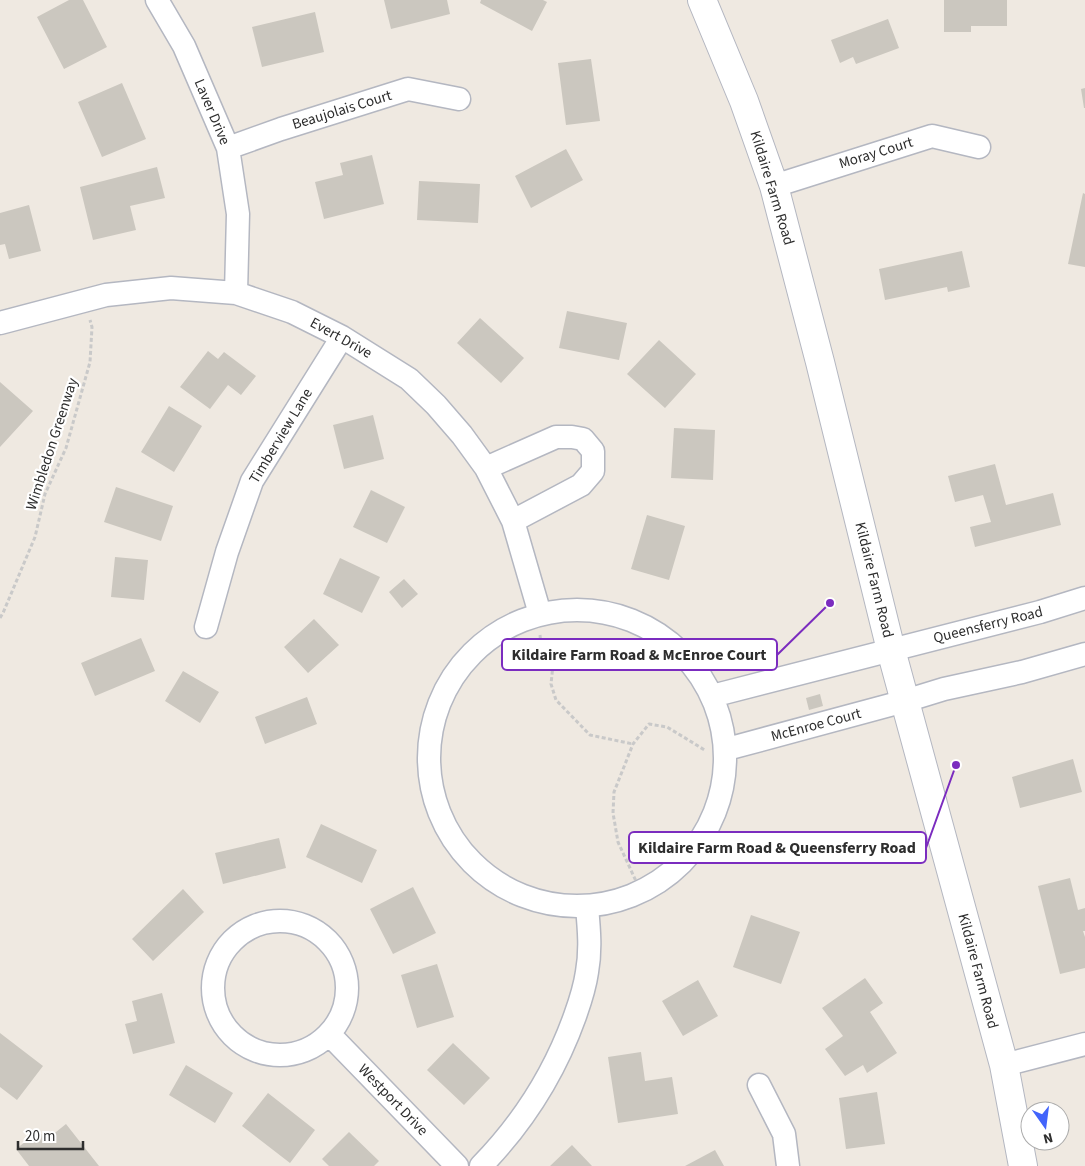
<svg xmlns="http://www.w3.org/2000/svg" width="1085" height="1166" viewBox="0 0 1085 1166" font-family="'Source Sans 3',sans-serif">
  <rect width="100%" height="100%" fill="#efe9e1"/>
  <path fill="#cbc7bf" d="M69 0H83L107 47 64 69 37 17Z
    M384 0H447L450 14 391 29Z
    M481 0H543L547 2 532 31 480 3Z
    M944 0H1007V26H971V32H944Z
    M315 12 324 52 262 67 252 27Z
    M888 19 899 48 856 64 853 57 840 63 831 40Z
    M591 59 600 121 566 125 558 63Z
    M122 83 146 139 102 157 78 102Z
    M1085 88V108H1084L1081 89Z
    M566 149 583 180 531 208 515 176Z
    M372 155 384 204 324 219 315 182 343 175 340 163Z
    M157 167 165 198 130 206 136 230 93 240 80 187Z
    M419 181 480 184 478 223 417 220Z
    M1083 193 1085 194V267L1068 264Z
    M29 205 41 251 9 259 5 244 0 245V213Z
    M962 251 970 287 948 292 947 287 885 300 879 269Z
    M567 311 627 323 619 360 559 348Z
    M480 318 524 358 501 383 457 343Z
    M659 340 696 374 665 408 627 374Z
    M208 351 218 359 224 352 256 376 241 395 228 385 210 409 180 387Z
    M0 382 33 411 0 447Z
    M169 406 202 426 174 472 141 452Z
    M373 415 384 459 344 469 333 425Z
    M674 428 715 430 713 480 671 478Z
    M995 464 1006 505 1053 493 1061 525 975 547 970 527 991 522 983 495 955 502 948 476Z
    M116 487 173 506 161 541 104 522Z
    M371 490 405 507 387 543 353 527Z
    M647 515 685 526 669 580 631 569Z
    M115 557 148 560 144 600 111 597Z
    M340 558 380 577 362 613 323 594Z
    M404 579 418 594 402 608 389 592Z
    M314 619 339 645 308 673 284 647Z
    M141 638 155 671 95 696 81 663Z
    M183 671 219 692 200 723 165 701Z
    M820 694 823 706 809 710 806 698Z
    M307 697 317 724 265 744 255 717Z
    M1073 759 1082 792 1020 808 1012 777Z
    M321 824 377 850 362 883 306 857Z
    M279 838 286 868 223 884 215 853Z
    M1070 878 1078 910 1085 908V931H1083L1085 937V968L1060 974 1038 886Z
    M413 887 436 933 393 954 370 909Z
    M183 889 204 912 153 961 132 939Z
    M751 915 800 932 781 984 733 967Z
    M437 964 454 1017 417 1028 401 975Z
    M865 978 883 1003 870 1012 897 1053 867 1073 863 1065 845 1076 825 1049 843 1036 822 1008Z
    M698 980 718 1016 683 1036 662 1001Z
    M162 993 175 1043 133 1054 125 1024 137 1021 132 1001Z
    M0 1033 43 1066 17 1100 0 1087Z
    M453 1043 490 1078 464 1105 427 1070Z
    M641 1052 645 1081 672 1077 678 1114 618 1123 608 1057Z
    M186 1065 233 1093 215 1123 169 1095Z
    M877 1092 885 1144 846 1149 839 1098Z
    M268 1093 315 1130 290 1163 242 1126Z
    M66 1124 99 1166H29L16 1149 39 1131 46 1140Z
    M349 1132 379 1161 374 1166H329L322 1159Z
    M572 1145 592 1166H550Z
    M715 1150 724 1166H685Z"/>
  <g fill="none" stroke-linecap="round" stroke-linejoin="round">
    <defs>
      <path id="street" d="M157 0 184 46 228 148 238 214 236 293
        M228 148 281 129 408 89 459 99
        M774 186 932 136 979 147
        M0 323 106 295 171 288 236 293 292 312 342 337 409 379 436 405 462 435 486 468 513 521 540 614
        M486 468 556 437H572L583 439 593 451V471L581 485 513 521
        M429 758a148 148 0 1 1 296 0a148 148 0 1 1-296 0Z
        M206 627 227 552 252 481 342 337
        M712 696 1040 612 1085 598
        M727 749 905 701 944 689 1022 672 1085 654
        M213 988a67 67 0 1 1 134 0a67 67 0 1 1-134 0Z
        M329 1034 457 1166
        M1004 1065 1085 1044
        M759 1085 784 1134 788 1166
        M481 1166C523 1123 555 1072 575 1016 580 1002 585 986 587 972 591 950 589 929 587 907"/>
      <path id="secondary" d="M702 0 744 101 774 186 820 362 891 650 1004 1065 1023 1166"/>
    </defs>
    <use href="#street" stroke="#b4b7c1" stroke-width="25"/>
    <use href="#secondary" stroke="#b4b7c1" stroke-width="30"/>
    <path stroke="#c9c9c9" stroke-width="3" stroke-dasharray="4 2.5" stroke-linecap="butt" d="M0 618 3 613 35 537 45 494 66 448 90 362 92 327 90 320
      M540 635 541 645 553 665 551 684 556 700 590 735 633 744
      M641 892 618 842 613 813 614 792 633 744 649 724 667 727 695 744 706 751"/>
    <use href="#street" stroke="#fff" stroke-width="22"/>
    <use href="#secondary" stroke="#fff" stroke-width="28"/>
  </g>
  <g text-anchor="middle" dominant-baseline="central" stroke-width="4.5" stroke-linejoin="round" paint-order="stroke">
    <g font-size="15" fill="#2e2e2e" stroke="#fff">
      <text transform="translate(342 110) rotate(-17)">Beaujolais Court</text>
      <text transform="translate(212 112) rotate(67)">Laver Drive</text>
      <text transform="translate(876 153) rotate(-17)">Moray Court</text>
      <text transform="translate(772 188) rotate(73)">Kildaire Farm Road</text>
      <text transform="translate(341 338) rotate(29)">Evert Drive</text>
      <text transform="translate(281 436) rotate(-59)">Timberview Lane</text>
      <text transform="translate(52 444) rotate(-72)">Wimbledon Greenway</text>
      <text transform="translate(874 580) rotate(76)">Kildaire Farm Road</text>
      <text transform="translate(988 625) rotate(-14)">Queensferry Road</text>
      <text transform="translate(816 725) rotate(-15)">McEnroe Court</text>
      <text transform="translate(978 971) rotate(75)">Kildaire Farm Road</text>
      <text transform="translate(393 1100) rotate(46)">Westport Drive</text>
    </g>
  </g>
  <path fill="none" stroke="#7b2cbf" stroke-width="2" d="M830 603L777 655M956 765L926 848"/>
  <g fill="#7b2cbf" stroke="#fff" stroke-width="2">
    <circle cx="830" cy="603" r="5"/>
    <circle cx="956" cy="765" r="5"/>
  </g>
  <g fill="#fff" stroke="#7b2cbf" stroke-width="2">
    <rect x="502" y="639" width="275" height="31" rx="5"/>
    <rect x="629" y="832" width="297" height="31" rx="5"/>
  </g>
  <g font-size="16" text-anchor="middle" font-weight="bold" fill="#2e2e2e">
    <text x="639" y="660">Kildaire Farm Road &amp; McEnroe Court</text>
    <text x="777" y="853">Kildaire Farm Road &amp; Queensferry Road</text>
  </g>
  <g transform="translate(1045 1126) rotate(166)"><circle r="24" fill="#ffffff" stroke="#ababab"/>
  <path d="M0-4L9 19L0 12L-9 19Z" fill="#4264fb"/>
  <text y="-8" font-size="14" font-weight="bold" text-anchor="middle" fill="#2e2e2e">N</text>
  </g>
  <path d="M18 1141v8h65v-8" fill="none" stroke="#2e2e2e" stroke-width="2.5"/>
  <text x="25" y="1141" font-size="15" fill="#2e2e2e" stroke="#ffffff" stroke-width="4" paint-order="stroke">20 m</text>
</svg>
